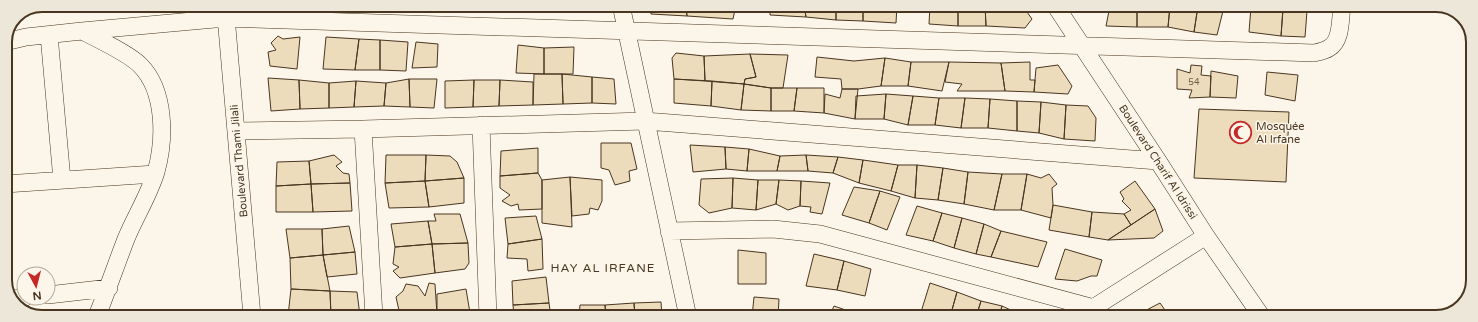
<svg xmlns="http://www.w3.org/2000/svg" width="1478" height="322" viewBox="0 0 1478 322" font-family="'Varela Round',sans-serif">
  <rect width="100%" height="100%" fill="#fbf6e9"/>
  <path fill="#ecdcbc" stroke="#4a3520" d="M498 5H532V8L498 7Z
    M532 5H563V6L532 8Z
    M563 5H590V9L563 6Z
    M650 5H686L687 16 651 14Z
    M686 5H736L733 19 687 16Z
    M770 5H804L806 17 770 15Z
    M804 5H836V20L806 17Z
    M836 5H863V21L836 20Z
    M863 5H897L896 23 863 21Z
    M930 5H958V26L929 24Z
    M958 5H985L986 26H958Z
    M985 5H1022L1032 19 1025 28 986 26Z
    M1110 6H1137V27L1106 26Z
    M1137 6H1170L1168 27H1137Z
    M1170 6H1198L1194 32 1168 27Z
    M1198 6 1224 7 1217 35 1194 32Z
    M1224 6H1252L1251 7H1224Z
    M1283 6H1307V11L1283 9Z
    M1251 7 1283 9 1281 36 1249 32Z
    M1283 9 1307 11 1305 37 1281 36Z
    M278 36 283 39 300 37 297 69 270 66 268 52 276 50 271 43Z
    M326 37 359 39 355 70 323 69Z
    M359 39 380 40V70H355Z
    M380 40 408 42 406 71 380 70Z
    M416 42 438 44 437 67 412 68Z
    M518 45 544 48V74L516 73Z
    M574 47 573 74H544V48Z
    M676 53 704 56 705 81 674 79 672 58Z
    M750 54 756 77 745 79 744 84 705 81 704 56Z
    M750 54 788 55 783 88H771L744 84 745 79 756 77Z
    M817 57 854 61 885 58 881 86 858 89H842L841 79 815 77Z
    M885 58 911 62 908 86H881Z
    M911 62H949L942 91 908 86Z
    M949 62 1001 63 1005 91H957L962 84 945 82Z
    M1030 62V80H1035L1034 92 1005 91 1001 63Z
    M1058 65 1072 86 1068 94 1034 92 1036 68Z
    M1191 65 1202 66 1201 75 1211 76 1210 97 1189 98 1192 90 1177 89V69L1190 73Z
    M1211 71 1238 76 1236 98 1210 97Z
    M1267 72 1298 75 1295 101 1265 95Z
    M534 74H562L563 104 533 105Z
    M562 74 592 77V103L563 104Z
    M592 77 614 79 616 104 592 103Z
    M268 78 299 80 300 109 271 111Z
    M409 79H437L434 108 410 107Z
    M409 79 410 107 384 106 386 83Z
    M674 79 712 81 711 106 674 103Z
    M299 80 329 83V108L300 109Z
    M474 80H500L499 106 473 107Z
    M474 80 473 107 445 108V81Z
    M500 80 533 82V105L499 106Z
    M356 81 386 83 384 106 354 107Z
    M356 81 354 107 329 108V83Z
    M712 81 744 84 741 110 711 106Z
    M744 84 771 88V111L741 110Z
    M771 88H797L794 111H771Z
    M797 88H824V113L794 111Z
    M842 89H858L855 119 824 113 825 94 840 98Z
    M886 94 884 119H855L856 96Z
    M886 94 913 96 908 125 884 119Z
    M913 96 939 98 935 125H908Z
    M939 98H965L961 128 935 125Z
    M965 98 990 99 988 128H961Z
    M990 99 1017 101V131L988 128Z
    M1017 101 1041 102 1039 133 1017 131Z
    M1041 102 1066 105 1064 139 1039 133Z
    M1066 105 1088 106 1096 118 1095 141 1064 139Z
    M1199 109 1289 112 1286 182 1194 178Z
    M601 143H631L637 169 629 171 630 181 615 185 609 170 601 168Z
    M690 145 725 147 726 169 693 172Z
    M725 147 749 149 747 171 726 169Z
    M538 148V173L500 176 501 151Z
    M749 149 780 156 777 171H747Z
    M334 155 342 162 336 166 343 173 349 174 350 183 311 184 309 161Z
    M386 155H426L425 181 385 183Z
    M426 155 450 156 457 162 464 178 425 181Z
    M806 155 838 157 833 173 808 171Z
    M806 155 808 171H777L780 156Z
    M838 157 863 160 859 183 833 173Z
    M863 160 898 165 891 191 859 183Z
    M309 161 311 184 276 186 277 162Z
    M898 165H917L915 198 891 191Z
    M917 165 943 168 938 200 915 198Z
    M943 168 968 172 964 204 938 200Z
    M968 172 1002 174 994 210 964 204Z
    M538 173 542 180V209L519 210 518 204 511 206 502 201 510 195 500 188V176Z
    M1002 174H1027L1021 210H994Z
    M1027 174 1041 178 1049 174 1057 184 1052 188 1053 205 1051 218 1021 210Z
    M570 177 602 180V201L598 210 590 208 589 214 572 216Z
    M570 177 572 227 542 223V180Z
    M464 178V203L429 207 425 181Z
    M733 178 758 180 756 210 732 208Z
    M733 178 732 208 709 213 699 205 701 179Z
    M758 180H779L776 204 756 210Z
    M779 180 801 181 800 206 788 210 776 204Z
    M425 181 429 207 389 208 385 183Z
    M801 181 830 183 822 214 810 212 811 207 800 206Z
    M1135 181 1155 209 1131 225 1124 214 1131 210 1122 201 1124 199 1120 192Z
    M350 183 352 211 313 212 311 184Z
    M311 184 313 212H276V186Z
    M854 187 880 191 869 223 842 215Z
    M880 191 900 197 887 230 869 223Z
    M1053 205 1092 212 1089 237 1049 230Z
    M917 206 942 213 933 241 906 235Z
    M1155 209 1163 231 1154 238 1108 240Z
    M1092 212 1124 214 1131 225 1108 240 1089 237Z
    M942 213 962 218 954 248 933 241Z
    M434 214H460L468 243 432 244 428 221H436Z
    M536 216 542 239 508 244 505 218Z
    M962 218 984 224 976 254 954 248Z
    M428 221 432 244 395 247 391 224Z
    M984 224 1001 231 991 257 976 254Z
    M349 226 355 252 323 255 322 229Z
    M286 229H322L323 255 290 258Z
    M1001 231 1047 242 1038 267 991 257Z
    M542 239 543 269 528 271 527 259 507 258 508 244Z
    M468 243 469 263 465 269 435 273 432 244Z
    M432 244 435 273 400 278 393 271 399 267 393 264 395 247Z
    M1065 249 1102 260 1097 276H1091L1077 281 1055 279Z
    M738 250 766 253V284H738Z
    M355 252 357 274 327 277 323 255Z
    M814 254 844 261 837 290 806 286Z
    M323 255 330 291 291 289 290 258Z
    M844 261 871 269 865 296 837 290Z
    M546 277 549 303 513 305 512 281Z
    M429 283 435 284 437 315H400L396 297 403 291 406 284 418 286 425 296Z
    M930 283 957 292 950 317H936L921 312Z
    M291 289 330 291 331 316H288Z
    M466 289 470 313 437 315V294Z
    M330 291 357 292 360 316H331Z
    M957 292 981 301 976 317H950Z
    M754 297 779 299 778 317H752Z
    M981 301 1002 306 999 317H976Z
    M661 302 662 317H635L634 303Z
    M549 303 551 317H514L513 305Z
    M634 303 635 317H606L605 305Z
    M1160 303 1170 317H1133Z
    M580 305H605L606 317H579Z
    M834 306 860 315V317H829Z
    M1002 306 1026 317H999Z
    M470 313V317H437V315Z
    M400 315H437V317H400Z"/>
  <g fill="none" stroke-linecap="round" stroke-linejoin="round">
    <defs>
      <path id="minor" d="M225 5 252 316
        M621 5 688 317
        M1055 5 1158 161 1206 236 1262 317
        M82 31C98 39 128 53 140 65 166 91 165 140 156 172 149 195 135 217 126 239 116 265 107 291 97 316
        M49 35 62 180
        M5 42 26 37 82 31 226 18 1314 53C1319 52 1325 51 1329 48 1342 41 1340 18 1342 6
        M481 125 488 317
        M363 129 374 316
        M236 131 363 129 645 121 1158 161
        M5 184 155 174
        M669 231 773 229 820 234 1094 308 1100 317
        M48 295 109 288
        M12 299 24 298
        M1079 317 1206 236"/>
    </defs>
    <use href="#minor" stroke="#4a3520" stroke-width="18"/>
    <use href="#minor" stroke="#fbf6e9" stroke-width="17"/>
  </g>
  <defs>
    <symbol id="mosque-ring" viewBox="-11 -11 22 22"><circle r="9.5" fill="#fbf6e9" stroke="#c62828" stroke-width="1.5"/><path d="M3.5-4.9A6 6 0 1 0 3.5 4.9A5 5 0 1 1 3.5-4.9Z" fill="#c62828"/></symbol>
  </defs>
  <g fill-rule="evenodd">
    <use href="#mosque-ring" x="1228" y="120" width="25" height="25"/>
  </g>
  <g text-anchor="middle" dominant-baseline="central" stroke-width="3" stroke-linejoin="round" paint-order="stroke">
    <g font-size="9" fill="#725f47">
      <text x="1194" y="82">54</text>
    </g>
    <g font-size="11" fill="#4a3520" stroke="#fbf6e9" text-anchor="start">
      <text x="1256" y="126">Mosquée<tspan x="1256" dy="13">Al Irfane</tspan></text>
    </g>
    <g font-size="11" fill="#4a3520" stroke="#fbf6e9">
      <text transform="translate(239 161) rotate(-95)">Boulevard Thami Jilali</text>
      <text transform="translate(1158 162) rotate(57)">Boulevard Charif Al Idrissi</text>
    </g>
    <g font-size="12" letter-spacing="1" fill="#4a3520" stroke="#fbf6e9">
      <text x="603" y="268">HAY AL IRFANE</text>
    </g>
  </g>
  <path d="M0 0H1478V322H0ZM42 12H1436A30 30 0 0 1 1466 42V280A30 30 0 0 1 1436 310H42A30 30 0 0 1 12 280V42A30 30 0 0 1 42 12Z" fill="#ede7d9" fill-rule="evenodd"/>
  <path fill="none" stroke="#4a3520" stroke-width="2" d="M42 12H1436A30 30 0 0 1 1466 42V280A30 30 0 0 1 1436 310H42A30 30 0 0 1 12 280V42A30 30 0 0 1 42 12Z"/>
  <g transform="translate(36 286) rotate(173)"><circle r="19" fill="#fbf6e9" stroke="#b4a999"/>
  <path d="M0-3L7 15L0 10L-7 15Z" fill="#c62828"/>
  <text y="-6" font-size="11" font-weight="bold" text-anchor="middle" fill="#4a3520">N</text>
  </g>
</svg>
